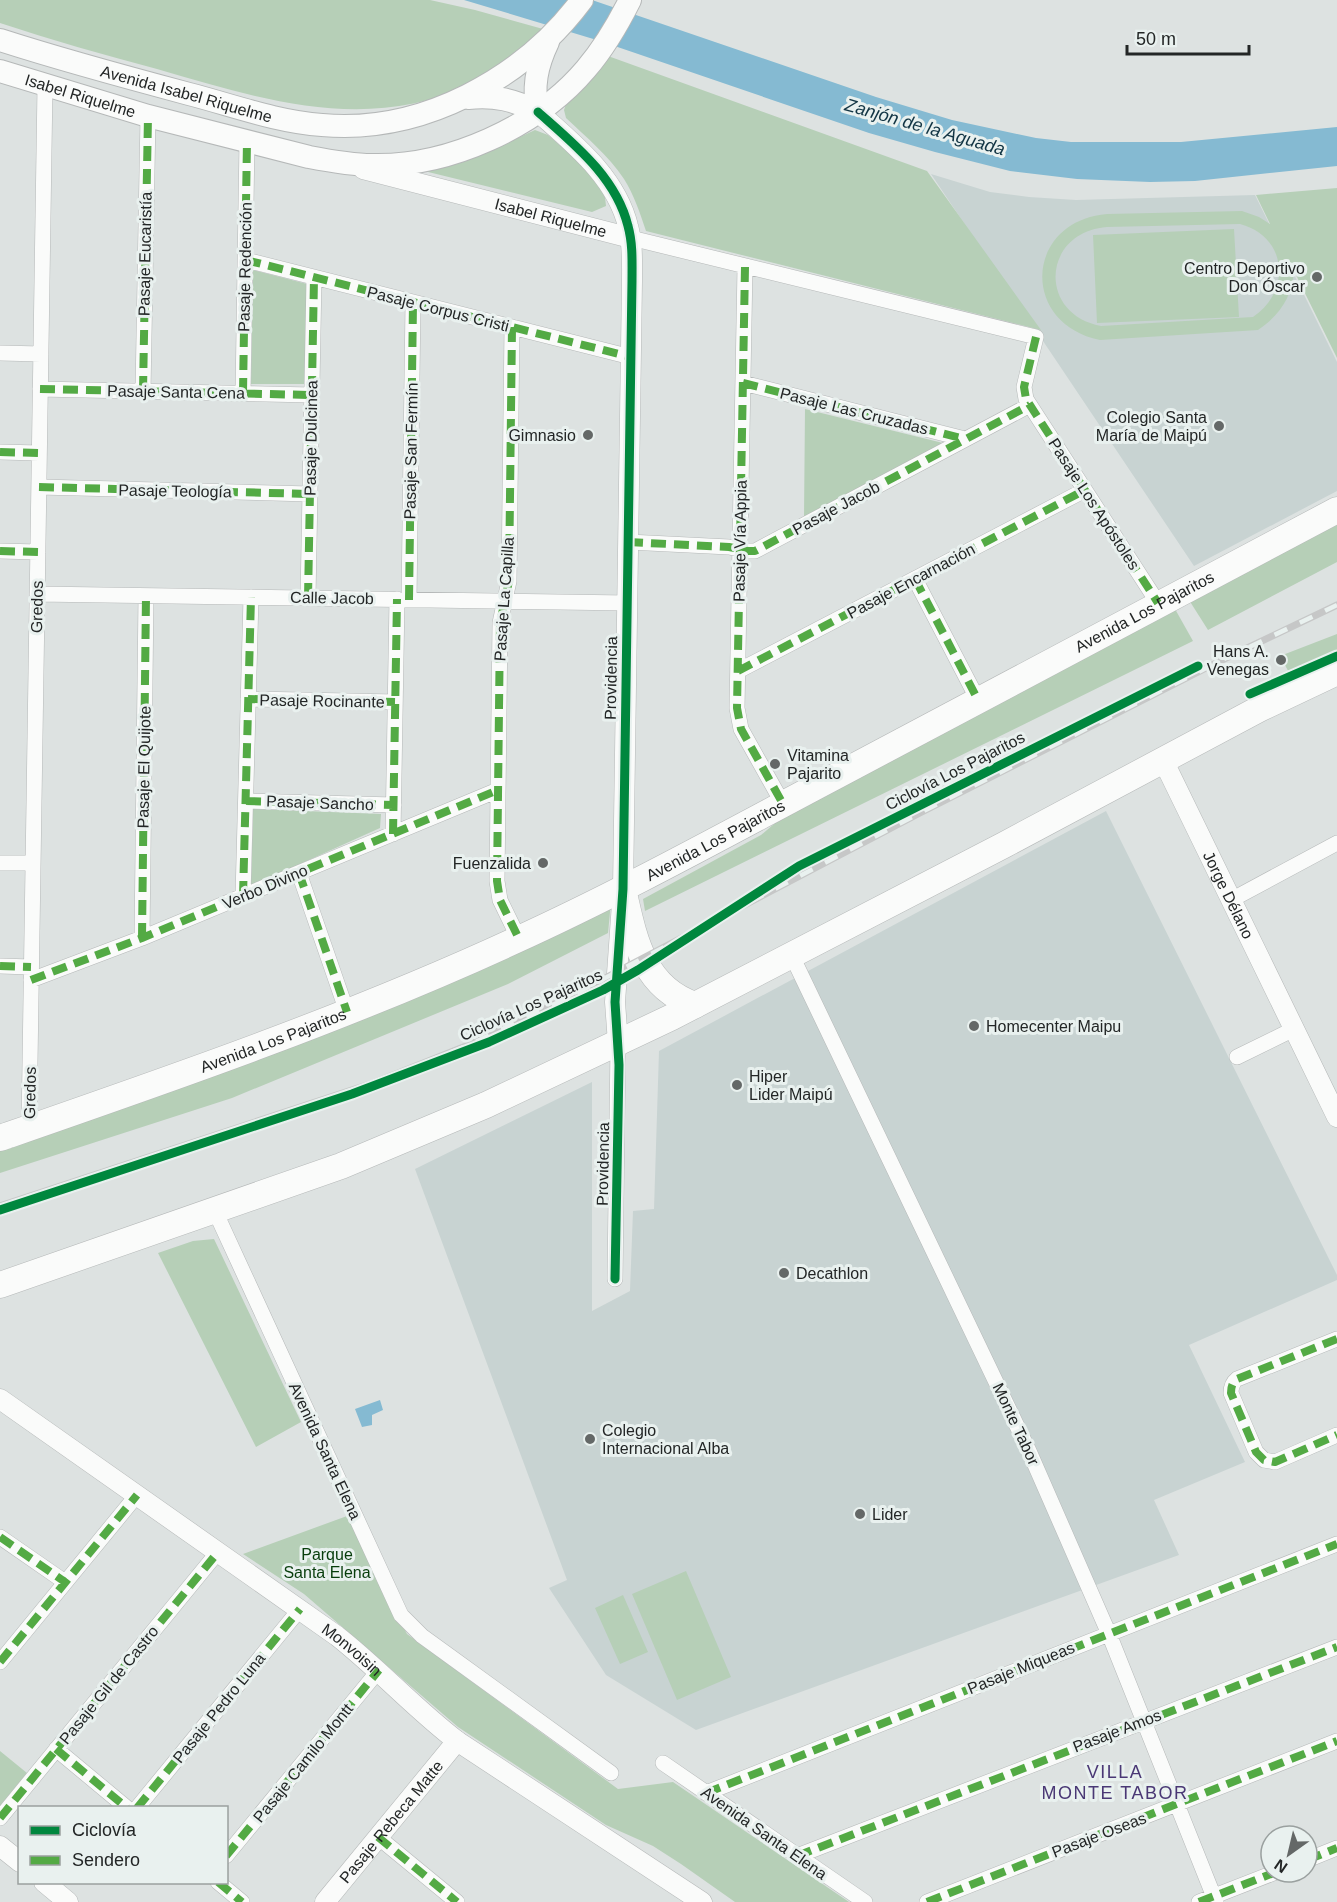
<svg xmlns="http://www.w3.org/2000/svg" width="1337" height="1902" viewBox="0 0 1337 1902" font-family="Helvetica,sans-serif">
  <rect width="100%" height="100%" fill="#dde2e1"/>
  <path fill="#c8d3d2" d="M931 174 990 192 1029 197 1076 200 1255 195 1337 362V491L1194 566Z
    M1106 811 1337 1275V1280L1189 1345 1245 1462 1154 1500 1179 1555 696 1730 606 1675 549 1588 567 1580 415 1169 592 1082V1311L630 1291 633 1211 654 1209 659 1051Z"/>
  <path fill="#b6cfb7" fill-rule="evenodd" d="M0 0H430L475 10 543 29C535 34 530 42 523 48 509 59 486 77 471 84 366 134 261 99 157 69 104 55 52 40 0 23Z
    M608 56 927 171 1041 330 646 231C640 213 634 195 624 179 608 155 586 137 566 118L564 110 566 104Z
    M535 130 548 135 583 165 604 188 606 206 592 212 420 170 494 149Z
    M1337 188V358L1294 271C1292 297 1280 315 1258 330L1100 340C1019 323 1025 221 1107 214L1242 211 1259 217 1270 224 1256 195ZM1240 224C1287 236 1292 291 1253 317L1101 326C1037 314 1042 232 1107 227Z
    M1234 229 1239 317 1097 323 1093 235Z
    M253 270 311 285 308 384H251Z
    M805 409 947 444 804 518Z
    M1337 518V562L1208 630 1189 600Z
    M1175 609 1193 641 645 911 643 899 761 835 787 813Z
    M1337 634V658L1292 678 1280 656Z
    M253 809 381 814 380 828 251 886Z
    M611 902 608 933 508 984 232 1098 0 1173V1147Z
    M214 1239 301 1422 256 1447 158 1253 193 1241Z
    M347 1516 407 1634 618 1789 673 1782 849 1902H735L681 1864 653 1846 606 1825 458 1727 304 1594 243 1554Z
    M686 1571 731 1677 677 1700 632 1594Z
    M623 1595 648 1652 620 1664 595 1608Z
    M0 1751 27 1773 0 1806Z"/>
  <path fill="#85bad2" d="M464 0H592L876 97 952 120 1036 138 1071 142H1181L1337 127V166L1195 181 1150 182 1077 179 1010 171 935 152 869 133 600 41Z
    M380 1400 383 1410 372 1415V1425L362 1427 355 1409Z"/>
  <g fill="none" stroke-linecap="round" stroke-linejoin="round">
    <defs>
      <path id="minor" d="M631 238 1036 337 1024 387 1026 399 1158 603
        M246 260 631 357
        M745 267 737 708 741 729 783 804
        M512 327 509 581 500 623 497 881 500 900 519 939
        M0 353 41 354
        M743 383 965 439
        M40 389 312 395
        M143 391 148 116
        M243 393 247 141
        M0 452 39 453
        M39 487 310 494
        M628 542 729 547 748 551H755L1030 405
        M0 551 38 552
        M915 579 978 700
        M37 594 627 603
        M308 598 314 278
        M409 600 413 303
        M738 671 1085 490
        M248 699 395 702
        M246 801 394 805
        M393 834 397 599
        M0 863H33
        M299 873 347 1012
        M243 896 251 597
        M1231 900 1337 843
        M142 938 146 596
        M792 956 1029 1451 1109 1634 1216 1902
        M0 966 31 967
        M31 980 142 938 498 790
        M1237 1057 1294 1029
        M29 1128 45 86
        M215 1211 401 1615 422 1636 611 1773
        M615 1279 618 1043
        M1337 1339 1237 1379C1232 1383 1231 1387 1231 1393L1256 1452 1264 1460 1275 1462 1337 1435
        M0 1537 65 1582
        M0 1662 137 1495
        M56 1749 127 1808
        M663 1763 865 1902
        M706 1793 1337 1544
        M137 1808 300 1609
        M0 1818 218 1552
        M378 1837 457 1902
        M226 1856 379 1670
        M797 1856 1337 1647
        M1307 1860 1337 1848
        M218 1882 242 1902
        M927 1902 1337 1741
        M1199 1902 1276 1872"/>
      <g id="tertiary">
        <path d="M538 112C574 144 616 177 628 226 633 244 632 263 632 281L623 889 615 1002 618 1043"/>
        <path id="s1" d="M363 169 631 238"/>
        <path id="s2" d="M1163 760 1337 1117"/>
        <path id="s3" d="M0 1399 337 1636C379 1669 415 1709 457 1741L702 1902"/>
        <path d="M0 1846 20 1862"/>
        <path d="M44 1882 68 1902"/>
        <path id="s4" d="M325 1902 457 1741"/>
      </g>
      <g id="secondary">
        <path id="s5" d="M0 40C62 60 125 77 189 94 232 105 277 122 322 125 422 134 523 79 582 0"/>
        <path id="s6" d="M0 71 148 116 309 157C330 161 351 165 372 165 448 167 537 127 586 69 604 48 618 24 630 0"/>
        <path d="M468 98C494 95 515 100 538 112"/>
        <path d="M538 112C532 87 537 65 548 42"/>
      </g>
      <g id="primary">
        <path d="M623 889C634 937 642 987 695 1005"/>
        <path id="s7" d="M0 1138C173 1078 347 1018 514 941 624 891 730 832 838 775 1004 686 1170 597 1337 510"/>
        <path d="M0 1285 341 1166 486 1105 672 1017 1004 845 1259 709 1337 672"/>
      </g>
    </defs>
    <use href="#minor" stroke="#b5b8b8" stroke-width="16"/>
    <use href="#tertiary" stroke="#b5b8b8" stroke-width="21"/>
    <use href="#secondary" stroke="#b5b8b8" stroke-width="24"/>
    <use href="#primary" stroke="#b5b8b8" stroke-width="27"/>
    <use href="#minor" stroke="#fafbfa" stroke-width="15"/>
    <use href="#tertiary" stroke="#fafbfa" stroke-width="20"/>
    <use href="#secondary" stroke="#fafbfa" stroke-width="22"/>
    <use href="#primary" stroke="#fafbfa" stroke-width="26"/>
    <defs>
      <path id="rail" d="M0 1206 373 1083 471 1044 565 999 918 814 1220 661 1337 605"/>
    </defs>
    <use href="#rail" stroke="#c6c7c7" stroke-width="7"/>
    <use href="#rail" stroke="#e9f1ef" stroke-width="4.5" stroke-dasharray="14" stroke-linecap="butt"/>
    <path stroke="#53aa44" stroke-width="8" stroke-dasharray="15 8" stroke-linecap="butt" d="M246 260 631 357
      M745 267 737 708 741 729 783 804
      M512 327 509 581 500 623 497 881 500 900 519 939
      M1036 337 1024 387 1026 399 1158 603
      M743 383 965 439
      M40 389 312 395
      M143 391 148 116
      M243 393 247 141
      M0 452 39 453
      M39 487 310 494
      M628 542 729 547 748 551H755L1030 405
      M0 551 38 552
      M915 579 978 700
      M308 598 314 278
      M409 600 413 303
      M738 671 1085 490
      M248 699 395 702
      M246 801 394 805
      M393 834 397 599
      M299 873 347 1012
      M243 896 251 597
      M142 938 146 596
      M0 966 31 967
      M31 980 142 938 498 790
      M1337 1339 1237 1379C1232 1383 1231 1387 1231 1393L1256 1452 1264 1460 1275 1462 1337 1435
      M0 1537 65 1582
      M0 1662 137 1495
      M56 1749 127 1808
      M706 1793 1337 1544
      M137 1808 300 1609
      M0 1818 218 1552
      M378 1837 457 1902
      M226 1856 379 1670
      M797 1856 1337 1647
      M1307 1860 1337 1848
      M218 1882 242 1902
      M927 1902 1337 1741
      M1199 1902 1276 1872"/>
    <defs>
      <path id="cycleway" d="M538 112C574 144 616 177 628 226 633 244 632 263 632 281L623 889 615 1002 619 1065 615 1279
        M1250 694 1337 656
        M0 1210 352 1094 489 1042 603 990 638 970 799 866 1198 666"/>
    </defs>
    <use href="#cycleway" stroke="#e9f1ef" stroke-width="13"/>
    <use href="#cycleway" stroke="#00873e" stroke-width="9"/>
  </g>
  <g fill="#646867" stroke="#e9f1ef" stroke-width="2">
    <circle cx="1317" cy="277" r="6"/>
    <circle cx="1219" cy="426" r="6"/>
    <circle cx="588" cy="435" r="6"/>
    <circle cx="1281" cy="660" r="6"/>
    <circle cx="775" cy="764" r="6"/>
    <circle cx="543" cy="863" r="6"/>
    <circle cx="974" cy="1026" r="6"/>
    <circle cx="737" cy="1085" r="6"/>
    <circle cx="784" cy="1273" r="6"/>
    <circle cx="590" cy="1439" r="6"/>
    <circle cx="860" cy="1514" r="6"/>
  </g>
  <g text-anchor="middle" dominant-baseline="central" stroke-width="6" stroke-linejoin="round" paint-order="stroke">
    <g font-size="16" fill="#232626" stroke="#e9f1ef">
      <text stroke="none"><textPath href="#s5" startOffset="194">Avenida Isabel Riquelme</textPath></text>
      <text stroke="none"><textPath href="#s6" startOffset="84">Isabel Riquelme</textPath></text>
      <text stroke="none"><textPath href="#s1" startOffset="194">Isabel Riquelme</textPath></text>
      <text transform="translate(145 254) rotate(-89)">Pasaje Eucaristía</text>
      <text transform="translate(245 267) rotate(-89)">Pasaje Redención</text>
      <text transform="translate(438 309) rotate(14)">Pasaje Corpus Cristi</text>
      <text transform="translate(176 392) rotate(1)">Pasaje Santa Cena</text>
      <text transform="translate(854 411) rotate(14)">Pasaje Las Cruzadas</text>
      <text transform="translate(311 438) rotate(-89)">Pasaje Dulcinea</text>
      <text transform="translate(411 451) rotate(-89)">Pasaje San Fermín</text>
      <text transform="translate(175 491) rotate(1)">Pasaje Teología</text>
      <text transform="translate(1094 504) rotate(57)">Pasaje Los Apóstoles</text>
      <text transform="translate(836 508) rotate(-28)">Pasaje Jacob</text>
      <text transform="translate(740 541) rotate(-89)">Pasaje Vía Appia</text>
      <text transform="translate(911 581) rotate(-28)">Pasaje Encarnación</text>
      <text transform="translate(332 598) rotate(1)">Calle Jacob</text>
      <text transform="translate(504 599) rotate(-86)">Pasaje La Capilla</text>
      <text transform="translate(37 607) rotate(-89)">Gredos</text>
      <text stroke="none"><textPath href="#s7" startOffset="1262">Avenida Los Pajaritos</textPath></text>
      <text transform="translate(611 678) rotate(-89)">Providencia</text>
      <text transform="translate(322 701) rotate(1)">Pasaje Rocinante</text>
      <text transform="translate(144 767) rotate(-89)">Pasaje El Quijote</text>
      <text transform="translate(955 771) rotate(-27)">Ciclovía Los Pajaritos</text>
      <text transform="translate(320 803) rotate(2)">Pasaje Sancho</text>
      <text stroke="none"><textPath href="#s7" startOffset="776">Avenida Los Pajaritos</textPath></text>
      <text transform="translate(265 887) rotate(-23)">Verbo Divino</text>
      <text stroke="none"><textPath href="#s2" startOffset="150">Jorge Délano</textPath></text>
      <text transform="translate(531 1005) rotate(-24)">Ciclovía Los Pajaritos</text>
      <text stroke="none"><textPath href="#s7" startOffset="290">Avenida Los Pajaritos</textPath></text>
      <text transform="translate(30 1093) rotate(-89)">Gredos</text>
      <text transform="translate(603 1164) rotate(-89)">Providencia</text>
      <text transform="translate(1016 1424) rotate(65)">Monte Tabor</text>
      <text transform="translate(325 1451) rotate(65)">Avenida Santa Elena</text>
      <text stroke="none"><textPath href="#s3" startOffset="432">Monvoisin</textPath></text>
      <text transform="translate(1021 1668) rotate(-22)">Pasaje Miqueas</text>
      <text transform="translate(109 1685) rotate(-51)">Pasaje Gil de Castro</text>
      <text transform="translate(219 1708) rotate(-51)">Pasaje Pedro Luna</text>
      <text transform="translate(1117 1731) rotate(-21)">Pasaje Amos</text>
      <text transform="translate(303 1763) rotate(-51)">Pasaje Camilo Montt</text>
      <text stroke="none"><textPath href="#s4" startOffset="104">Pasaje Rebeca Matte</textPath></text>
      <text transform="translate(764 1833) rotate(35)">Avenida Santa Elena</text>
      <text transform="translate(1099 1835) rotate(-21)">Pasaje Oseas</text>
    </g>
    <g font-size="16" fill="#232626" stroke="#e9f1ef" text-anchor="start">
      <text x="1305" y="268" text-anchor="end">Centro Deportivo<tspan x="1305" dy="18">Don Óscar</tspan></text>
      <text x="1207" y="417" text-anchor="end">Colegio Santa<tspan x="1207" dy="18">María de Maipú</tspan></text>
      <text x="576" y="435" text-anchor="end">Gimnasio</text>
      <text x="1269" y="651" text-anchor="end">Hans A.<tspan x="1269" dy="18">Venegas</tspan></text>
      <text x="787" y="755">Vitamina<tspan x="787" dy="18">Pajarito</tspan></text>
      <text x="531" y="863" text-anchor="end">Fuenzalida</text>
      <text x="986" y="1026">Homecenter Maipu</text>
      <text x="749" y="1076">Hiper<tspan x="749" dy="18">Lider Maipú</tspan></text>
      <text x="796" y="1273">Decathlon</text>
      <text x="602" y="1430">Colegio<tspan x="602" dy="18">Internacional Alba</tspan></text>
      <text x="872" y="1514">Lider</text>
    </g>
    <g font-size="16" fill="#073d0b" stroke="#e9f1ef">
      <text x="327" y="1554">Parque<tspan x="327" dy="18">Santa Elena</tspan></text>
    </g>
    <g font-size="18" font-style="italic" fill="#123544" stroke="#e9f1ef">
      <text transform="translate(925 127) rotate(16)">Zanjón de la Aguada</text>
    </g>
    <g font-size="18" letter-spacing="1.5" fill="#4a3875" stroke="#e9f1ef">
      <text x="1115" y="1772">VILLA<tspan x="1115" dy="21">MONTE TABOR</tspan></text>
    </g>
  </g>
  <rect x="18" y="1806" width="210" height="78" fill="#e9f1ef" stroke="#9aa09f" stroke-width="1.5"/>
  <rect x="30" y="1826" width="30" height="9" fill="#00873e" stroke="#9aa09f" stroke-width="1.5"/>
  <text x="72" y="1836" font-size="18" fill="#232626">Ciclovía</text>
  <rect x="30" y="1856" width="30" height="9" fill="#53aa44" stroke="#9aa09f" stroke-width="1.5"/>
  <text x="72" y="1866" font-size="18" fill="#232626">Sendero</text>
  <g transform="translate(1289 1854) rotate(214)"><circle r="28" fill="#e9f1ef" stroke="#9aa09f" stroke-width="1.5"/>
  <path d="M0-4.5L10 22L0 15L-10 22Z" fill="#646867"/>
  <text y="-9" font-size="16" font-weight="bold" text-anchor="middle" fill="#232626">N</text>
  </g>
  <path d="M1127 45v9h122v-9" fill="none" stroke="#232626" stroke-width="3"/>
  <text x="1136" y="45" font-size="18" fill="#232626" stroke="#e9f1ef" stroke-width="4.5" paint-order="stroke">50 m</text>
</svg>
